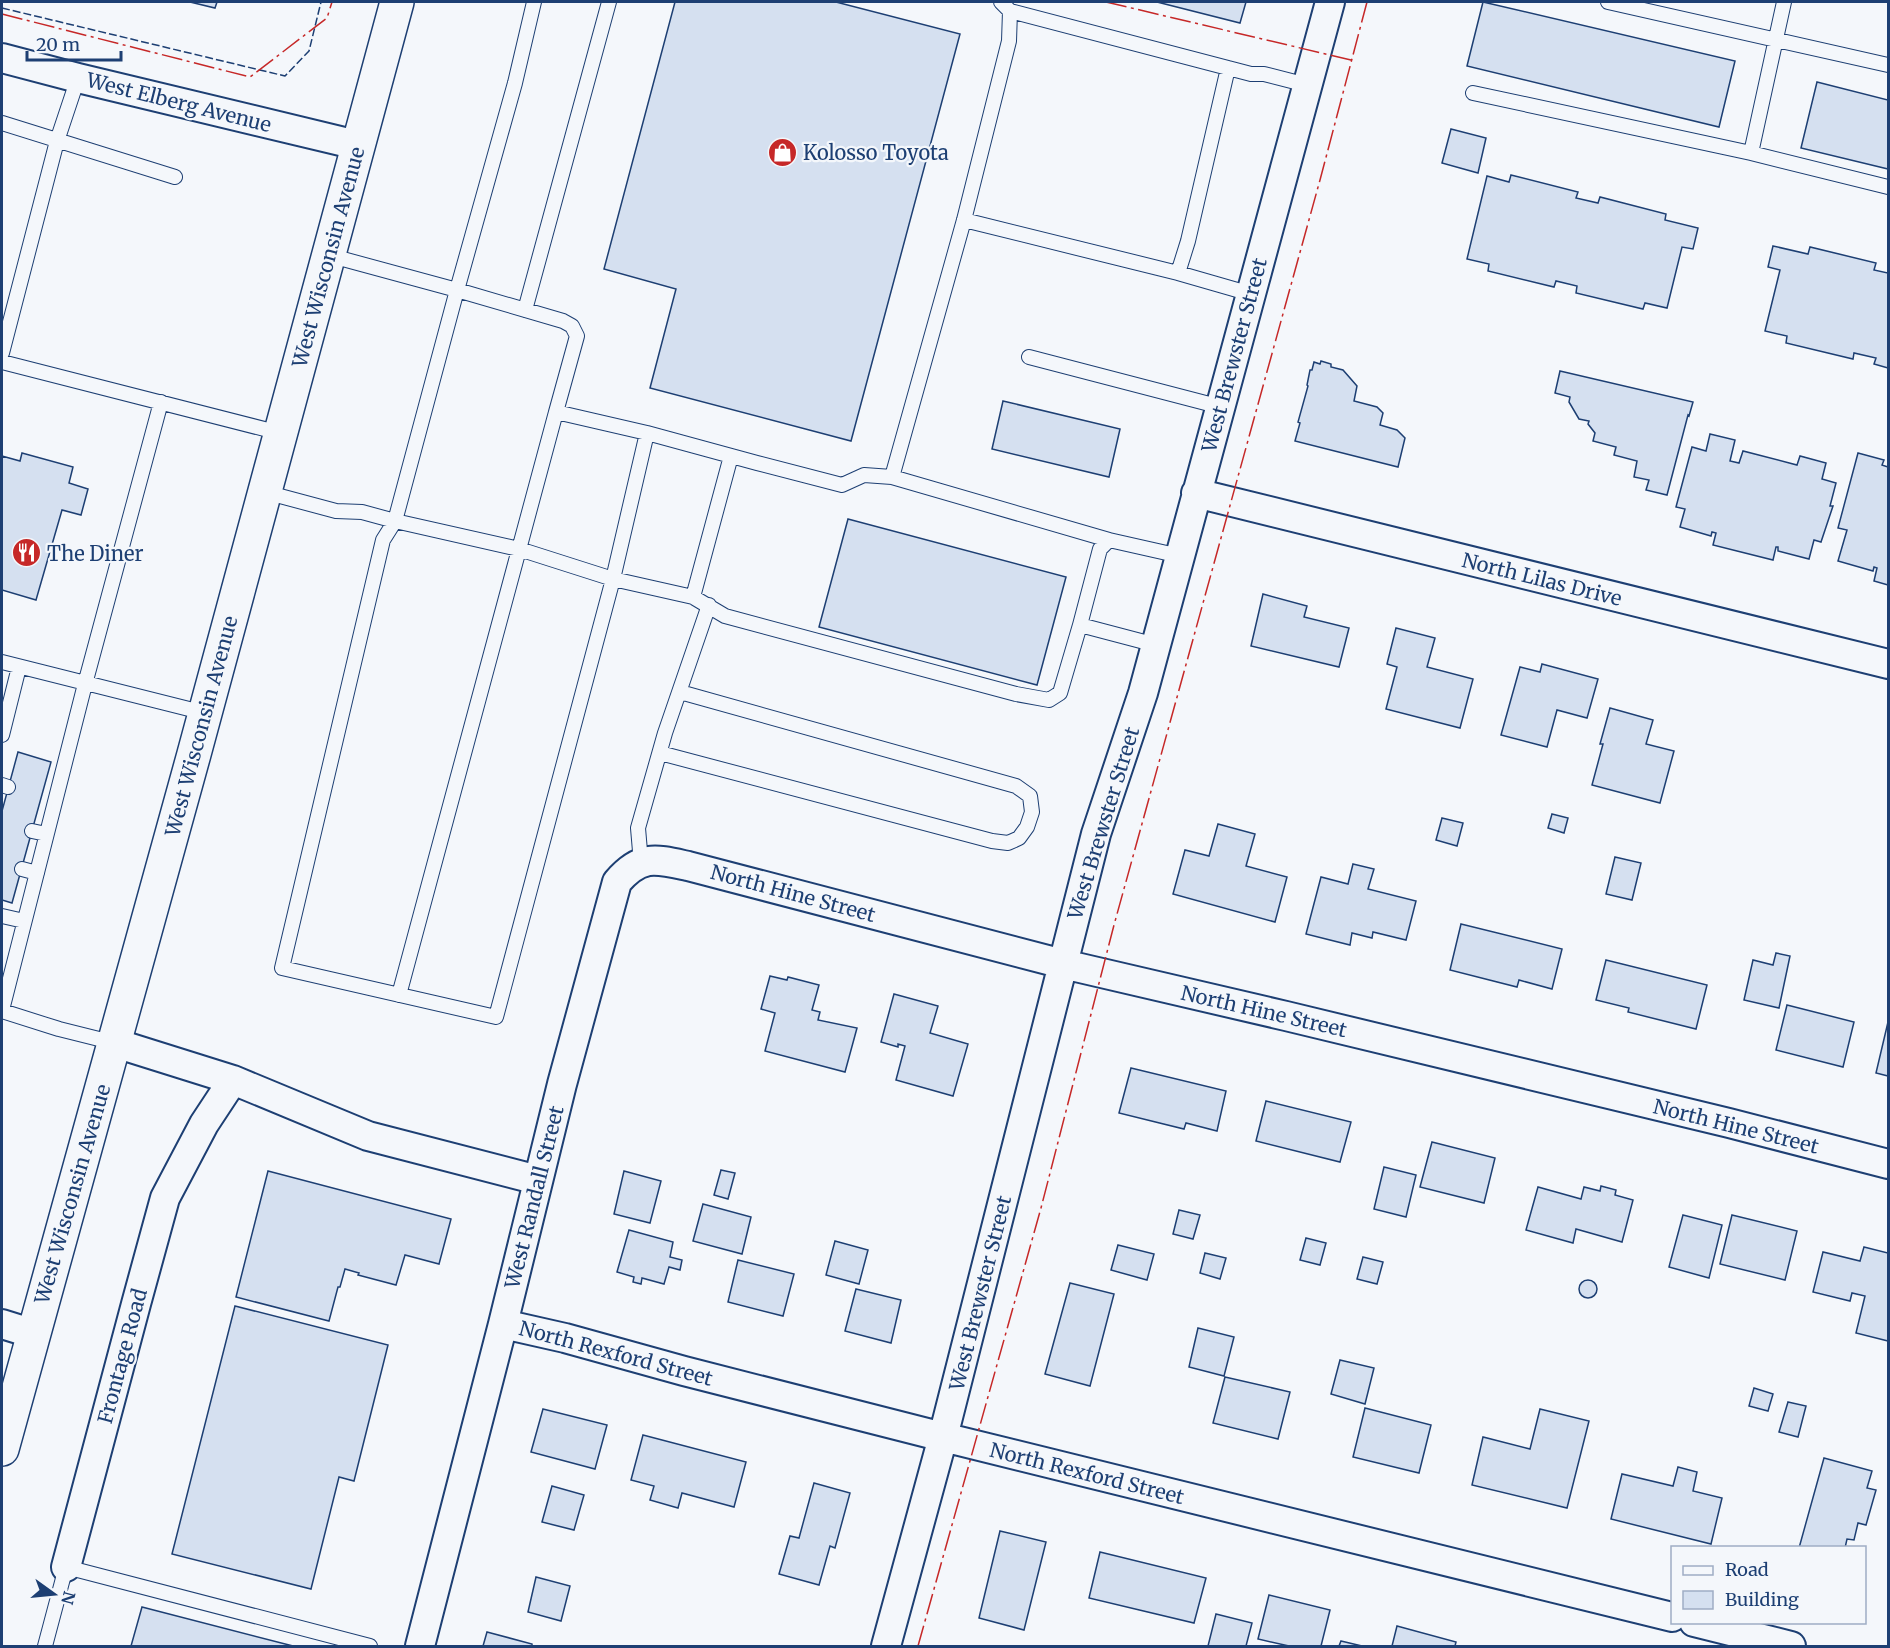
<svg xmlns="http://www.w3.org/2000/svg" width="1890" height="1648" viewBox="0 0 1890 1648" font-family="Merriweather,serif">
  <rect width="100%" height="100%" fill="#f4f7fb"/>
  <path fill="#d5e0f0" stroke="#1d3f73" stroke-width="1.5" d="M190 2H217L215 8Z
    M675 2H836L960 34 851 441 650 388 676 289 604 269Z
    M1157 2H1246L1240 23Z
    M1483 2 1735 61 1719 127 1467 66Z
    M1817 82 1888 100V169L1801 148Z
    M1451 129 1486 138 1478 173 1442 163Z
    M1511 175 1578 192 1576 198 1598 203 1600 197 1666 214 1665 220 1698 228 1693 249 1682 247 1667 308 1645 303 1643 309 1576 293 1577 286 1556 281 1554 287 1488 271 1489 264 1467 259 1487 176 1509 182Z
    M1773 246 1808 254 1810 247 1876 263 1874 270 1888 273V368L1874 364 1876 358 1854 353 1853 359 1786 343 1787 336 1765 331 1780 270 1768 267Z
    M1321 361 1331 364V367L1343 370 1357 386 1354 401 1377 407 1383 413 1380 425 1397 430 1405 438 1398 467 1295 441 1300 423 1298 422 1308 386 1307 385 1310 370H1312L1314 362 1320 364Z
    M1560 371 1693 402 1689 416 1688 415 1667 495 1646 490 1649 480 1634 477 1637 461 1614 455 1616 447 1593 441 1595 433 1588 424 1589 421 1579 419 1569 402 1570 397 1555 393Z
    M1003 401 1120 429 1109 477 992 449Z
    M1710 434 1735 440 1730 461 1739 463 1743 451 1797 465 1800 456 1826 463 1822 479 1836 483 1830 506H1833L1821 542 1814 540 1809 559 1778 551V547H1776L1773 560 1713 545 1716 533 1712 532 1711 536 1680 527 1685 509 1676 507 1692 447 1706 451Z
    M22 453 73 467 69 483 88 489 81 515 62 510 36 600 2 590V456L20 461Z
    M1858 453 1884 460 1882 465 1888 467V585L1874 581 1877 568 1874 567 1873 571 1838 561 1847 530 1838 528Z
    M848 519 1066 577 1037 685 819 627Z
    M1263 594 1307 606 1304 617 1349 628 1339 667 1251 646Z
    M1396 628 1435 638 1427 667 1473 679 1460 728 1386 709 1397 667 1387 664Z
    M1542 664 1598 679 1587 718 1557 710 1547 747 1501 735 1520 667 1540 672Z
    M1610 708 1653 720 1646 744 1674 751 1660 803 1592 785 1603 744H1600Z
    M18 752 51 762 12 903 2 900V811Z
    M1552 814 1568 818 1564 833 1548 828Z
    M1442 818 1463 823 1457 846 1436 840Z
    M1218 824 1255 834 1246 866 1287 877 1275 922 1173 894 1185 850 1209 856Z
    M1615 857 1641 863 1632 900 1606 894Z
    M1353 864 1374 869 1368 889 1416 901 1406 940 1373 932 1372 938 1352 933 1350 945 1306 934 1321 877 1348 884Z
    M1461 924 1562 949 1552 989 1519 980 1517 987 1450 970Z
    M1776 953 1790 956 1779 1008 1744 1000 1753 960 1773 965Z
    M1606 960 1707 985 1696 1029 1628 1012 1629 1008 1596 1000Z
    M770 976 787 980 788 977 819 985 812 1010 820 1012 818 1020 857 1028 845 1072 765 1051 775 1013 761 1009Z
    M894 994 938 1006 930 1033 968 1044 953 1096 896 1080 905 1046 898 1044V1047L881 1042Z
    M1787 1005 1854 1022 1843 1067 1776 1050Z
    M1888 1022V1076L1876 1073Z
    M1131 1068 1226 1091 1217 1131 1186 1123 1184 1129 1119 1113Z
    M1266 1101 1351 1122 1340 1162 1256 1141Z
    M1432 1142 1495 1158 1484 1203 1420 1187Z
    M1384 1167 1416 1175 1406 1217 1374 1209Z
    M721 1170 735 1173 728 1199 714 1195Z
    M268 1171 451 1219 439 1264 405 1255 396 1285 358 1275 359 1273 345 1269 340 1287H338L329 1321 236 1297Z
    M624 1171 661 1181 650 1223 614 1214Z
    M1601 1186 1616 1190 1615 1195 1633 1200 1622 1242 1576 1229 1573 1243 1526 1230 1538 1187 1581 1199 1584 1187 1600 1191Z
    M703 1204 751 1217 742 1254 693 1241Z
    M1179 1210 1200 1215 1193 1239 1173 1234Z
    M1683 1215 1722 1225 1709 1278 1669 1267Z
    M1732 1215 1797 1231 1785 1280 1720 1264Z
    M629 1230 673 1242 670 1257 682 1260 680 1270 669 1267 664 1284 642 1278 641 1284 633 1282 634 1277 617 1272Z
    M1306 1238 1326 1243 1320 1265 1300 1260Z
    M835 1241 868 1250 859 1284 826 1275Z
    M1118 1245 1154 1254 1147 1280 1111 1270Z
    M1864 1247 1888 1253V1341L1856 1333 1865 1296 1852 1293 1850 1301 1813 1292 1823 1252 1860 1261Z
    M1205 1253 1226 1258 1220 1279 1200 1273Z
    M1363 1257 1383 1262 1377 1284 1357 1279Z
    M738 1260 794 1274 783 1316 728 1302Z
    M1579 1289a9 9 0 1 1 18 0a9 9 0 1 1-18 0Z
    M1070 1283 1114 1294 1090 1386 1045 1374Z
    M856 1289 901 1300 891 1343 845 1331Z
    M235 1306 388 1345 354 1481 339 1477 311 1589 172 1554Z
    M1198 1328 1234 1337 1224 1376 1189 1367Z
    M1340 1360 1374 1368 1365 1404 1331 1394Z
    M1225 1377 1290 1392 1278 1439 1213 1423Z
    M1754 1388 1773 1394 1768 1411 1749 1406Z
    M1788 1402 1806 1406 1798 1437 1779 1432Z
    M1365 1408 1431 1425 1419 1473 1353 1457Z
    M543 1409 607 1425 595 1469 531 1452Z
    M1540 1409 1589 1421 1567 1508 1472 1485 1483 1437 1530 1449Z
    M643 1435 746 1462 734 1507 682 1493 678 1508 650 1500 654 1486 631 1480Z
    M1824 1458 1872 1471 1867 1488 1876 1490 1866 1525 1858 1523 1854 1540 1847 1539 1845 1548H1799Z
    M1678 1467 1697 1472 1693 1491 1722 1498 1711 1544 1611 1519 1622 1474 1673 1486Z
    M814 1483 850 1493 835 1548 830 1546 819 1585 779 1574 790 1536 799 1538Z
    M552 1486 584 1495 574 1530 542 1522Z
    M1000 1531 1046 1542 1024 1630 979 1618Z
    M1100 1552 1206 1578 1194 1623 1089 1598Z
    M536 1577 570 1586 561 1621 528 1612Z
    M1269 1595 1330 1610 1321 1646H1289L1258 1639Z
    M142 1607 293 1646H131Z
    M1216 1614 1252 1623 1246 1646H1208Z
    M1397 1626 1456 1642 1455 1646H1392Z
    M487 1632 532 1644V1646H483Z
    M1341 1641 1362 1646H1339Z"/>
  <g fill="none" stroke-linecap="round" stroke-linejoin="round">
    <defs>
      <path id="service" d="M534 2 515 83 457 290 563 321 572 326 577 336 556 412 647 433 757 463 842 485 864 475 892 477 964 220 1009 41 1010 11 1001 2
        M1608 2 1888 65
        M1010 11 1228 68
        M1473 93 1751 153 1888 187
        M2 123 175 177
        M1751 153 1784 2
        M964 220 1178 273
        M1251 294 1178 273 1188 241 1228 68 1251 74H1264L1307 85
        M525 310 609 2
        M2 353 57 141 78 78
        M1029 357 1221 407
        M2 362 280 433
        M647 433 613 579 496 1017 282 968 383 540 395 521 519 549 613 579 693 597 725 616 1016 694 1049 700 1060 693 1080 625 1156 645
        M892 477 1109 540
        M265 492 336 511 362 512 395 521 457 290 328 255
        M693 597 731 456
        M1080 625 1100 549 1109 540 1180 556
        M2 662 205 713
        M2 735 19 667
        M660 753 992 841 1008 843 1019 838 1027 827 1032 812 1030 796 1016 786 680 692
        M2 785 8 787
        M32 831 46 834
        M641 863 638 828 665 733 709 605
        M22 869 37 873
        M2 916 24 921
        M399 995 556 412
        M2 1010 85 684 161 402
        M2 1011 59 1029 115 1043
        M45 1646 66 1567 370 1646"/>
      <path id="minor" d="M2 58 78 78 357 145
        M1196 493 1888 664
        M115 1043 233 1080 368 1136 538 1180
        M2 1324 34 1334
        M503 1324 565 1338 684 1371 943 1437 1672 1617
        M66 1567 136 1304 165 1198 204 1124 233 1080
        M1694 1622 1791 1646
        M420 1646 503 1324 562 1084 617 882C641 854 656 859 688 866L1063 964 1286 1016 1729 1123 1888 1164
        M886 1646 943 1437 1096 834 1143 693 1330 2"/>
      <path id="secondary" d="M2 1449 194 754 397 2"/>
    </defs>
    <use href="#service" stroke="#1d3f73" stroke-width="16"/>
    <use href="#minor" stroke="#1d3f73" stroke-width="32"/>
    <use href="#secondary" stroke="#1d3f73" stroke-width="36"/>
    <use href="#service" stroke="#f4f7fb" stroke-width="14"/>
    <use href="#minor" stroke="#f4f7fb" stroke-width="28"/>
    <use href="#secondary" stroke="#f4f7fb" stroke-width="33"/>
    <path stroke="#1d3f73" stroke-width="1.5" stroke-dasharray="8 3" stroke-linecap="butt" d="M2 8 285 76 309 51 321 2"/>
    <path stroke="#c62828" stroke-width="1.5" stroke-dasharray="21 4.5 3 4.5" stroke-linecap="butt" d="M1106 2 1351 60
      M2 14 250 77 327 18 332 2
      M918 1646 1041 1208 1114 925 1320 180 1367 2"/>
  </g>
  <defs>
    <symbol id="shop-disc" viewBox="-11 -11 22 22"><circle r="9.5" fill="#c62828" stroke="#f4f7fb"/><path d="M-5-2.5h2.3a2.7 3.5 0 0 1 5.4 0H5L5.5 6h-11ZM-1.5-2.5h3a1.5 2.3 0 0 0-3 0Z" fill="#fff"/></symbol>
    <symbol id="restaurant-disc" viewBox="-11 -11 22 22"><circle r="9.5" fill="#c62828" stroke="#f4f7fb"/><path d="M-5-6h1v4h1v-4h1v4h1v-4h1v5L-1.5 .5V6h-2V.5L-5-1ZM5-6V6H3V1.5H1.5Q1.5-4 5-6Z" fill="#fff"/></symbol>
  </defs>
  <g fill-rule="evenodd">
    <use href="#shop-disc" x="766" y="136" width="33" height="33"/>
    <use href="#restaurant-disc" x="10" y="536" width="33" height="33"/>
  </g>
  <g text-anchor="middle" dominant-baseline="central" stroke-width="4.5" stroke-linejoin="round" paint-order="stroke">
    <g font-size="20" fill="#1d3f73" stroke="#f4f7fb">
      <text transform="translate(179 102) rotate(14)">West Elberg Avenue</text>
      <text transform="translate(328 257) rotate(-75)">West Wisconsin Avenue</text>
      <text transform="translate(1234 355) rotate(-75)">West Brewster Street</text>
      <text transform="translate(1542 579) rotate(14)">North Lilas Drive</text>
      <text transform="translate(201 726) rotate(-75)">West Wisconsin Avenue</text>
      <text transform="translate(1103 823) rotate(-73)">West Brewster Street</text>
      <text transform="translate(793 893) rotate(15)">North Hine Street</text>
      <text transform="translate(1264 1011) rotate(13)">North Hine Street</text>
      <text transform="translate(1736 1126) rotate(14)">North Hine Street</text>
      <text transform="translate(72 1194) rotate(-74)">West Wisconsin Avenue</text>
      <text transform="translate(534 1197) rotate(-76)">West Randall Street</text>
      <text transform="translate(980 1293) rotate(-76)">West Brewster Street</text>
      <text transform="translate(616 1353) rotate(15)">North Rexford Street</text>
      <text transform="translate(122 1356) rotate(-75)">Frontage Road</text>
      <text transform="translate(1087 1473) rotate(14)">North Rexford Street</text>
    </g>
    <g font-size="20" fill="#1d3f73" stroke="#f4f7fb" text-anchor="start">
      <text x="803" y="152">Kolosso Toyota</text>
      <text x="47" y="553">The Diner</text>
    </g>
  </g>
  <rect width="1890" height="1648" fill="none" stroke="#1d3f73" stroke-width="6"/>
  <rect x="1671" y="1546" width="195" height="78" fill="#f4f7fb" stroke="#9eadc5" stroke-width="1.5"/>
  <rect x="1683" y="1566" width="30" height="9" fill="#f4f7fb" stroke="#9eadc5" stroke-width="1.5"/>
  <text x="1725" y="1576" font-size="18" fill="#1d3f73">Road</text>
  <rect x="1683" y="1591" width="30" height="18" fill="#d5e0f0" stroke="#9eadc5" stroke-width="1.5"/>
  <text x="1725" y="1606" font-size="18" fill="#1d3f73">Building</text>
  <g transform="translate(54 1594) rotate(105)" stroke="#f4f7fb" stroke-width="4.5" paint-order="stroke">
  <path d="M0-4.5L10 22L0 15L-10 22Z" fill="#1d3f73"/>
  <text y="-9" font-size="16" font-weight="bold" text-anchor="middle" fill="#1d3f73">N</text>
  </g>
  <path d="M27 51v9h94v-9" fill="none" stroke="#1d3f73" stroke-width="3"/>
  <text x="36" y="51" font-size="18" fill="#1d3f73" stroke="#f4f7fb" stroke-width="4.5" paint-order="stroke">20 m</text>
</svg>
